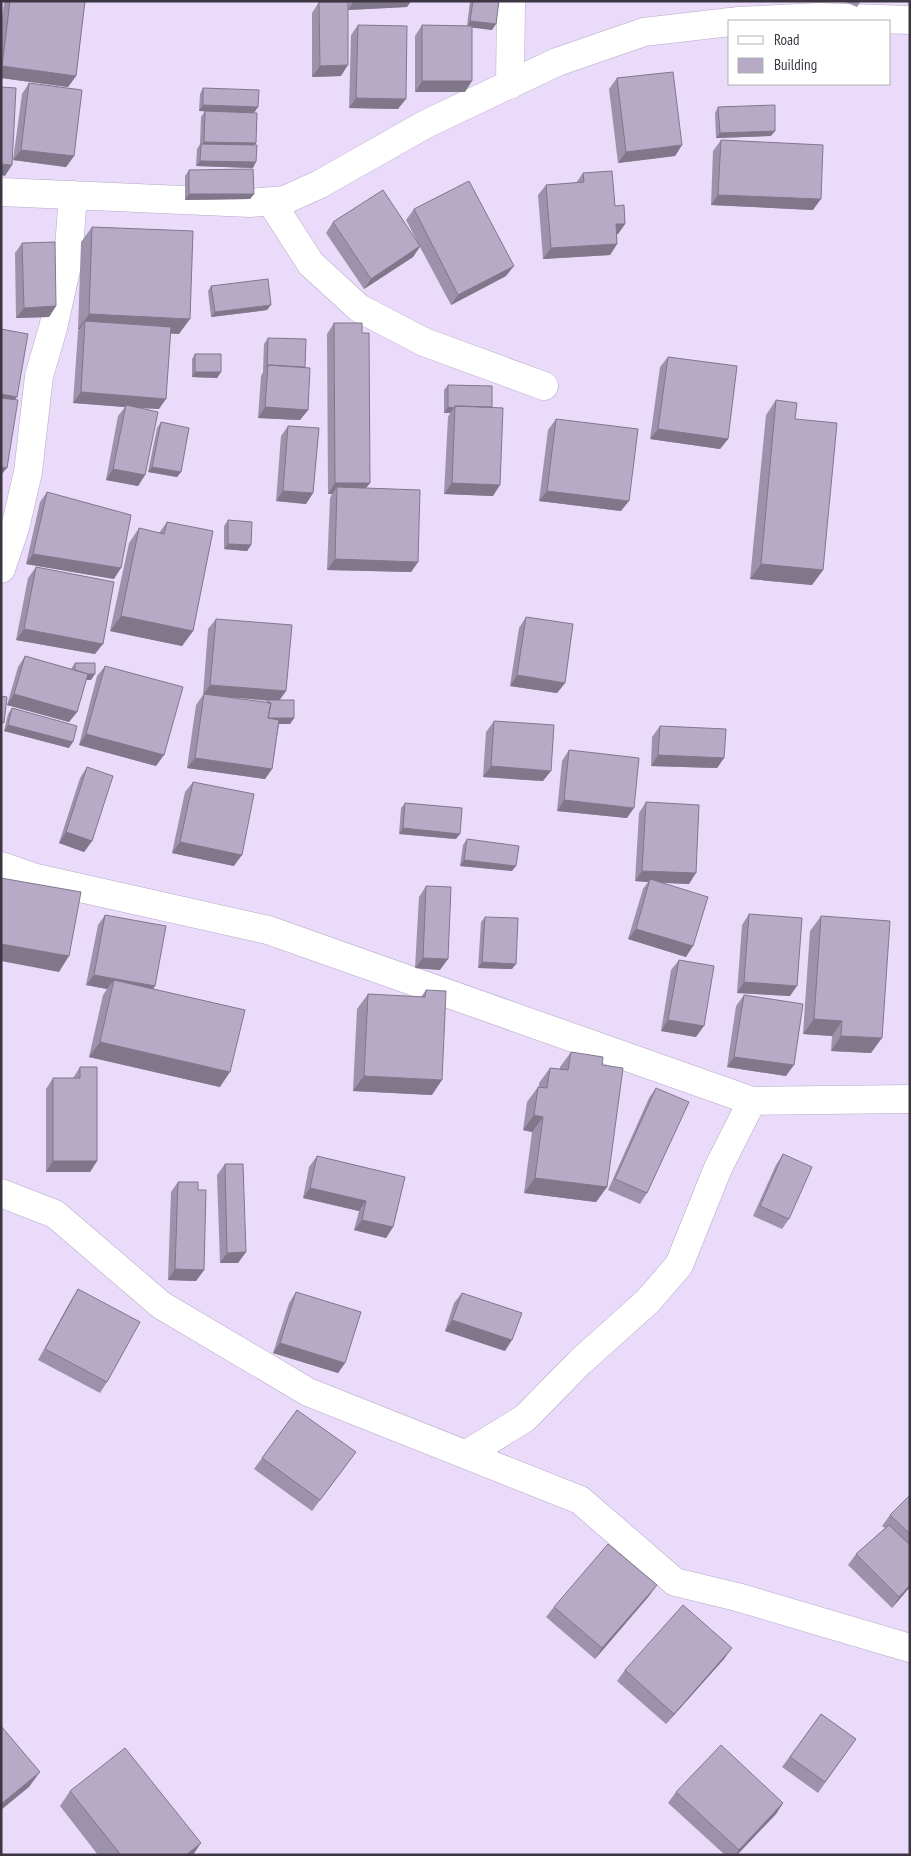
<svg xmlns="http://www.w3.org/2000/svg" width="911" height="1856" viewBox="0 0 911 1856" font-family="'PT Sans Narrow',sans-serif">
  <rect width="100%" height="100%" fill="#e9dbf9"/>
  <g fill="none" stroke-linecap="round" stroke-linejoin="round">
    <defs>
      <path id="minor" d="M737 21 818 17 910 20
        M510 85 511 1
        M1 192 250 203 285 200 320 184 426 124 557 62 644 32 730 22
        M271 202 311 264 359 308 424 342 544 386
        M1 569 15 528 28 472 39 376 53 328 68 261 73 195
        M1 866 36 878 268 930 752 1101 910 1099
        M1 1193 55 1214 161 1305 308 1392 580 1500 675 1582 737 1597 910 1648
        M467 1454 525 1418 580 1362 648 1301 679 1265 718 1168 752 1101"/>
    </defs>
    <use href="#minor" stroke="#b6a9c6" stroke-width="29"/>
    <use href="#minor" stroke="#fff" stroke-width="28"/>
  </g>
  <path fill="#9d92ab" fill-rule="evenodd" d="M5 1H85L76 76 68 87 1 78V24L4 3Z
    M348 1H411L407 7 348 10Z
    M470 1H499L492 30 472 27 465 92H415V36L422 25 467 26Z
    M843 1H861L857 7Z
    M319 2 341 76 312 77V13Z
    M358 25 398 109 349 108 351 35Z
    M617 78 682 145 675 156 618 163 609 89Z
    M29 83 74 156 66 167 13 160 22 94Z
    M203 88 254 113 199 111 200 94Z
    M718 107 771 136 716 138 715 113Z
    M205 111 256 143 255 145 253 168 196 166 197 149 200 144 201 117Z
    M721 140 813 210 711 205 713 151Z
    M189 170 254 194 250 199 185 200V176Z
    M583 173 615 206 625 224 618 234H617V244L610 255 543 259 538 195 546 185 576 183Z
    M414 209 506 276 451 305 420 247 413 257 364 289 326 233 333 222 417 241 406 220Z
    M92 227 179 334 171 333 159 409 137 408 145 475 138 486 106 480 118 416 125 407 73 403 78 331 79 330 78 329 81 242Z
    M22 243 56 306 49 317 16 318 15 253Z
    M211 286 267 310 211 317 208 291Z
    M334 323 362 333 370 483 366 488 418 562 411 572 327 570 330 498 332 494H328L327 334Z
    M268 338 305 367 308 410 300 420 258 418 261 376 263 372 264 344Z
    M195 354 221 372 217 378 192 377V359Z
    M668 357 728 439 720 449 650 439 660 367Z
    M448 385 492 407 493 496 444 494 448 417 450 413H444V390Z
    M776 400 795 419 823 570 812 585 750 579 766 415Z
    M556 419 621 511 539 501 548 430Z
    M161 422 181 472 177 477 148 472 157 428Z
    M288 426 313 493 306 504 276 501 281 436Z
    M47 492 114 579 26 564 40 502Z
    M228 520 251 545 247 551 224 549V526Z
    M167 522 193 631 182 646 110 631 129 543 139 528 159 533Z
    M36 567 95 654 16 640 28 578Z
    M526 617 565 683 557 693 510 686 519 628Z
    M216 619 286 691 279 700 294 718 290 724H279L272 769 265 779 187 768 196 705 203 695 208 629ZM229 697 267 701 266 703Z
    M25 656 71 669 75 663 91 680H86L77 712 69 722 7 705 18 667Z
    M105 666 156 766 79 745 97 676Z
    M12 708 69 748 4 731 8 714Z
    M494 721 543 781 483 777 486 732Z
    M660 726 724 758 717 768 651 766 652 737Z
    M569 750 627 818 557 811 562 761Z
    M87 767 92 841 84 852 59 843 80 778Z
    M193 782 234 866 172 853 185 792Z
    M646 802 689 884 663 883 686 957 628 939 643 889 648 882 635 881 639 813Z
    M405 803 456 839 399 834 401 808Z
    M467 839 512 871 460 866 463 845Z
    M426 886 440 970 415 968 419 897Z
    M749 914 790 996 737 993 742 925Z
    M105 915 155 986 153 989 220 1087 89 1057 103 995 107 989 86 985 98 925Z
    M821 916 871 1053 831 1051 832 1036 803 1034 810 931Z
    M485 917 512 969 478 968 481 922Z
    M679 960 696 1037 661 1031 671 970Z
    M426 990 432 1095 353 1091 357 1009 368 994 421 997Z
    M744 995 786 1076 727 1067 736 1006Z
    M571 1052 602 1065 607 1187 596 1202 524 1193 532 1132 523 1130 527 1102 538 1087H539V1083L550 1068 560 1069V1067Z
    M80 1067 97 1161 90 1172H46V1089L53 1078H73Z
    M656 1088 647 1193 640 1204 608 1190 649 1098Z
    M783 1154 789 1219 782 1229 753 1216 776 1165Z
    M317 1156 405 1177 393 1227 386 1238 354 1230 359 1211 303 1198 309 1167Z
    M225 1164 246 1252 238 1263H220L217 1175Z
    M178 1182 198 1190 204 1270 196 1281 168 1280 171 1192Z
    M78 1289 107 1382 100 1393 38 1360 71 1300Z
    M296 1292 345 1363 338 1373 273 1353 289 1303Z
    M462 1293 505 1351 445 1331 454 1303Z
    M297 1410 348 1463 312 1511 254 1469Z
    M910 1496V1587L892 1608 848 1565 856 1554 885 1528 882 1526 890 1515Z
    M649 1596 595 1659 546 1617 554 1607Z
    M724 1659 666 1724 617 1681 625 1670Z
    M821 1714 856 1739 818 1793 782 1767Z
    M70 1791 193 1855H98L60 1806Z
    M676 1792 783 1803 776 1814 737 1855H725L668 1803Z"/>
  <path fill="#80778b" d="M354 1H411L407 7 348 10Z
    M470 21 496 24 492 30 467 27Z
    M348 65 341 76 312 77 320 66Z
    M2 66 76 76 68 87 1 78Z
    M422 81H472L465 92H415Z
    M356 98 406 99 398 109 349 108Z
    M203 105 258 107 254 113 199 111Z
    M775 131 771 136 716 138 720 133Z
    M204 142 256 143 252 148 200 147Z
    M682 145 675 156 618 163 626 152Z
    M21 150 74 156 66 167 13 160Z
    M200 161 256 162 253 168 196 166Z
    M1 164 12 165 5 176 1 175Z
    M189 194H254L250 199 185 200Z
    M718 195 821 199 813 210 711 205Z
    M616 224H625L618 234 609 235Z
    M617 244 610 255 543 259 551 248Z
    M420 246 413 257 364 289 371 279Z
    M514 266 506 276 451 305 458 295Z
    M271 305 267 310 211 317 215 312Z
    M56 306 49 317 16 318 24 308Z
    M89 314 190 319 179 334 85 330V321L79 330 78 329Z
    M195 372H221L217 378 192 377Z
    M81 392 166 399 159 409 125 407 126 405 125 407 73 403Z
    M1 394 17 397 10 407 1 406Z
    M265 407 308 410 300 420 258 418Z
    M448 407 454 408 450 413H444Z
    M658 429 728 439 720 449 650 439Z
    M1 467 7 468 1 475Z
    M152 467 181 472 177 477 148 472Z
    M113 469 145 475 138 486 106 480Z
    M335 483H370L362 493 337 487 332 494H328Z
    M452 483 500 485 493 496 444 494Z
    M283 491 313 493 306 504 276 501Z
    M547 491 629 501 621 511 539 501Z
    M228 544 251 545 247 551 224 549Z
    M33 554 121 568 114 579 26 564Z
    M335 559 418 562 411 572 327 570Z
    M761 564 823 570 812 585 750 579Z
    M121 616 193 631 182 646 110 631Z
    M24 629 103 644 95 654 16 640Z
    M75 674H95L91 680H71Z
    M517 675 565 683 557 693 510 686Z
    M210 685 286 691 279 701 204 695V694L203 695Z
    M14 694 77 712 69 722 7 705Z
    M268 718H294L290 724H264Z
    M8 725 73 742 69 748 4 731Z
    M86 734 164 755 156 766 79 745Z
    M658 755 724 758 717 768 651 766Z
    M195 758 272 769 265 779 187 768Z
    M491 766 551 771 543 781 483 777Z
    M564 800 634 808 627 818 557 811Z
    M403 828 460 834 456 839 399 834Z
    M66 832 92 841 84 852 59 843Z
    M180 842 242 855 234 866 172 853Z
    M464 860 516 866 512 871 460 866Z
    M642 871 696 873 689 884 650 882V879L648 882 635 881Z
    M636 929 693 946 686 957 628 939Z
    M1 944 69 956 59 972 1 961Z
    M423 958 448 959 440 970 415 968Z
    M482 962 516 964 512 969 478 968Z
    M94 975 155 986 147 997 114 980 107 989 86 985Z
    M744 982 797 986 790 996 737 993Z
    M814 1019 842 1021 832 1036 803 1034Z
    M668 1020 704 1026 696 1037 661 1031Z
    M841 1036 882 1038 871 1053 831 1051Z
    M100 1042 230 1072 220 1087 89 1057Z
    M734 1057 794 1065 786 1076 727 1067Z
    M364 1076 442 1080 432 1095 353 1091Z
    M534 1115 543 1117 532 1132 523 1130Z
    M53 1161H97L90 1172H46Z
    M535 1178 607 1187 596 1202 524 1193Z
    M310 1188 366 1201 359 1211 303 1198Z
    M362 1220 393 1227 386 1238 354 1230Z
    M246 1252 238 1263H220L227 1253Z
    M175 1269 204 1270 196 1281 168 1280Z
    M452 1320 512 1340 505 1351 445 1331Z
    M280 1343 345 1363 338 1373 273 1353Z
    M657 1585 649 1596 595 1659 602 1648Z
    M910 1585V1587L892 1608 899 1597Z
    M732 1648 724 1659 666 1724 674 1714Z
    M40 1772 29 1787 1 1810V1804Z
    M783 1803 776 1814 737 1855H736L739 1850Z
    M201 1843 193 1855H186Z"/>
  <path fill="#b7aac7" stroke="#80778b" d="M10 1H85L76 76 2 66Z
    M473 1H499L496 24 470 21Z
    M319 2H348V65L320 66Z
    M358 25 407 26 406 99 356 98Z
    M422 25 472 26V81H422Z
    M673 72 682 145 626 152 617 78Z
    M29 83 82 90 74 156 21 150Z
    M1 87 16 88 12 165 1 164Z
    M203 88 259 90 258 107 203 105Z
    M775 105V131L720 133 718 107Z
    M205 111 257 113 256 143 204 142Z
    M721 140 823 145 821 199 718 195Z
    M201 144 257 145 256 162 200 161Z
    M253 169 254 194H189V170Z
    M612 171 615 206 624 205 625 224H616L617 244 551 248 546 185 584 182 583 173Z
    M469 181 514 266 458 295 414 209Z
    M383 190 420 246 371 279 333 222Z
    M92 227 193 231 190 319 89 314Z
    M55 242 56 306 24 308 22 243Z
    M268 279 271 305 215 312 211 286Z
    M85 321 171 327 166 399 81 392Z
    M334 323H362V333H369L370 483H335Z
    M1 329 28 334 17 397 1 394Z
    M268 338 306 339 305 367 268 365 267 367Z
    M195 354H221V372H195Z
    M668 357 737 366 728 439 658 429Z
    M268 365 310 368 308 410 265 407Z
    M448 385 492 386V407L455 406 454 408 448 407Z
    M1 398 18 400 7 468 1 467Z
    M776 400 797 403 795 419 837 423 823 570 761 564Z
    M126 405 158 412 145 475 113 469Z
    M455 406 503 408 500 485 452 483Z
    M556 419 638 429 629 501 547 491Z
    M161 422 189 428 181 472 152 467Z
    M288 426 319 428 313 493 283 491Z
    M337 487 420 490 418 562 335 559Z
    M47 492 131 515 121 568 33 554Z
    M228 520 252 522 251 545 228 544Z
    M167 522 213 531 193 631 121 616 139 528 164 534Z
    M36 567 114 582 103 644 24 629Z
    M526 617 573 624 565 683 517 675Z
    M216 619 292 625 286 691 210 685Z
    M25 656 88 674 77 712 14 694Z
    M75 663H95V674H88L75 670Z
    M105 666 183 687 164 755 86 734Z
    M204 694 271 703 268 718 279 720 272 769 195 758Z
    M1 696 7 697 4 723 1 722Z
    M268 700H294V718H268L271 703H268Z
    M12 708 77 726 73 742 8 725Z
    M494 721 554 725 551 771 491 766Z
    M660 726 726 729 724 758 658 755Z
    M569 750 639 758 634 808 564 800Z
    M87 767 113 776 92 841 66 832Z
    M193 782 254 794 242 855 180 842Z
    M646 802 699 805 696 873 642 871Z
    M405 803 462 808 460 834 403 828Z
    M467 839 519 846 516 866 464 860Z
    M1 878 81 892 69 956 1 944Z
    M650 879 708 897 693 946 636 929Z
    M426 886 451 887 448 959 423 958Z
    M749 914 802 918 797 986 744 982Z
    M105 915 166 926 155 986 94 975Z
    M821 916 890 921 882 1038 841 1036 842 1021 814 1019Z
    M485 917 518 918 516 964 482 962Z
    M679 960 714 966 704 1026 668 1020Z
    M114 980 245 1010 230 1072 100 1042Z
    M426 990 446 991 442 1080 364 1076 368 994 425 997Z
    M744 995 803 1004 794 1065 734 1057Z
    M571 1052 603 1057 602 1065 623 1068 607 1187 535 1178 543 1117 534 1115 538 1087 547 1088 550 1068 568 1070Z
    M80 1067H97V1161H53V1078H80Z
    M656 1088 689 1102 647 1193 615 1179Z
    M783 1154 812 1167 789 1219 760 1206Z
    M317 1156 405 1177 393 1227 362 1220 366 1201 310 1188Z
    M225 1164H243L246 1252 227 1253Z
    M178 1182H198V1190H206L204 1270 175 1269Z
    M78 1289 140 1322 107 1382 45 1349Z
    M296 1292 361 1312 345 1363 280 1343Z
    M462 1293 522 1313 512 1340 452 1320Z
    M297 1410 356 1452 320 1500 262 1458Z
    M909 1496 910 1497V1534L890 1515Z
    M889 1525 910 1545V1585L899 1597 856 1554Z
    M608 1544 657 1585 602 1648 554 1607Z
    M683 1605 732 1648 674 1714 625 1670Z
    M821 1714 856 1739 825 1782 790 1757Z
    M1 1726 40 1772 1 1804Z
    M721 1745 783 1803 739 1850 676 1792Z
    M125 1748 201 1843 186 1855H121L70 1791Z"/>
  <rect width="911" height="1856" fill="none" stroke="#3c3642" stroke-width="5"/>
  <rect x="728" y="20" width="162" height="65" fill="#ffffff" stroke="#b1afb3"/>
  <rect x="738" y="36" width="25" height="8" fill="#ffffff" stroke="#b1afb3"/>
  <text x="774" y="45" font-size="15" fill="#3c3642">Road</text>
  <rect x="738" y="58" width="25" height="15" fill="#b7aac7" stroke="#b1afb3"/>
  <text x="774" y="70" font-size="15" fill="#3c3642">Building</text>
</svg>
